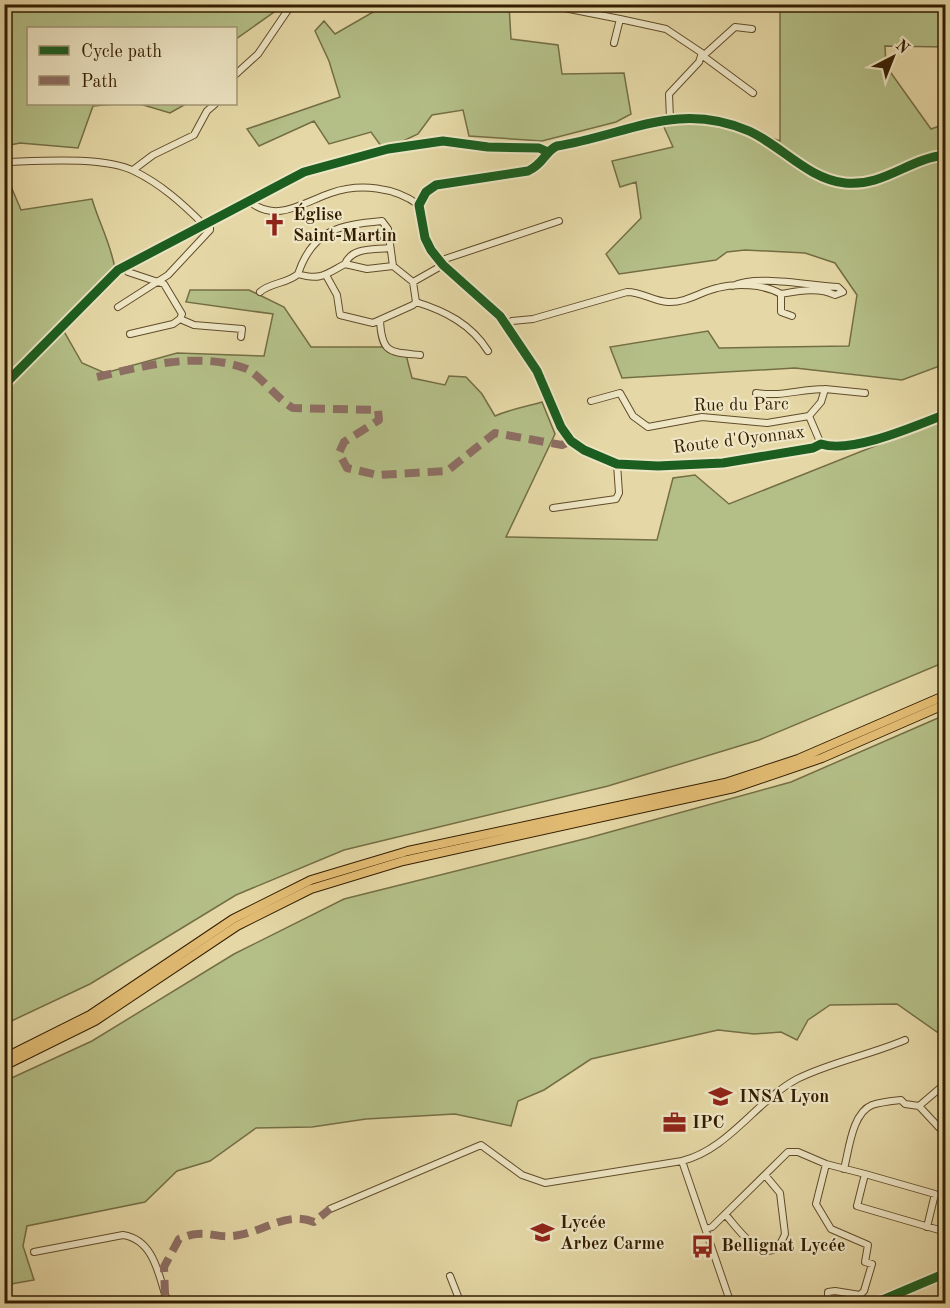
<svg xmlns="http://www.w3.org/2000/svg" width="950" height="1308" viewBox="0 0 950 1308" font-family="'Old Standard TT',serif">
  <rect width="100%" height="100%" fill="#e5d8a6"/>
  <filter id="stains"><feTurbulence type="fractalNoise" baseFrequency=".00333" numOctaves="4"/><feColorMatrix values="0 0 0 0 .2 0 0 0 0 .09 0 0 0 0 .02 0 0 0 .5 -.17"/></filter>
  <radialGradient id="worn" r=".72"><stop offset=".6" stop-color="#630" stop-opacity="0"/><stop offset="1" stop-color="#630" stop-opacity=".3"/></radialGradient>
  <path fill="#b4bf87" stroke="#746e44" stroke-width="1.5" d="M387 4 509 5 511 39 558 45 562 74 624 73 631 114 616 122 542 141 469 136 463 110 432 115 418 134 384 150 371 132 329 144 314 121 259 146 247 129 340 97 329 61 315 31 324 21 335 34Z
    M4 5 5 4 284 5 236 39V28H28V104H115L93 106 78 148 20 143 5 146Z
    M763 5H945V47L885 46 886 66 931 129 945 124V364L902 380 795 368 622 378 610 347 708 331 719 348 849 346 857 295 835 263 805 253 745 250 727 252 716 260 619 274 606 254 641 218 636 182 620 187 612 161 673 147 663 125 692 114 718 119 780 141V10Z
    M140 104H186L170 113Z
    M10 184 21 210 92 199C99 223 111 244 115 269L61 326 82 363 105 373 177 353 264 356 273 314 186 302 190 290H249L284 307 311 347H384L405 351 412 378 445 385 449 376 466 377 482 394 495 416C511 409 525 407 542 402L555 434 506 537 657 540 673 478 695 475 729 504 945 418V662L759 740 608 786 344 850 236 895 90 984 5 1024 4 185Z
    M945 715 946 1023 937 1032 897 1004 830 1005 808 1020 797 1040 781 1032 754 1034 718 1030 591 1059 544 1090 518 1101 511 1126 455 1114 366 1119 312 1127 256 1128 210 1161 177 1171 145 1202 27 1226 23 1246 34 1280 5 1285V1081L92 1041 234 954 344 899 588 838 791 782Z"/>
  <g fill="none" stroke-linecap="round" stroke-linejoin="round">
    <defs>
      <path id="minor" d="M544 4 620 19
        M752 29 735 27 703 56 753 93
        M614 43 620 19 666 29 702 53 699 62 669 94 670 119
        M236 74 258 54 292 4
        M4 162C40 161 103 156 134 171 161 184 183 204 204 225
        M133 170 153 155 194 135 207 111 215 104
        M249 201C276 224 304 202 331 193 360 183 395 187 419 205
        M419 205 425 238 431 250 443 265 500 316 537 371 561 427 571 441 584 450 617 464 658 466 723 463 813 448 821 444C852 454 915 426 946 414
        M419 205 426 192 436 185 528 171C544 164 545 151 557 146 627 135 677 100 749 131 782 146 808 179 845 183 884 187 909 158 946 155
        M439 261 559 221
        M345 264C352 247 373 250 389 248
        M123 267 128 272 164 284 182 314 180 319 194 325 242 329 241 337
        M327 277 337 295 340 315 373 323 413 305 416 302 413 282 393 266 367 269 345 264C326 274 321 281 298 274 313 229 340 225 382 221L388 229 393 266
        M413 282 443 265
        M260 292C271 282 287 284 298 274
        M781 294V312L792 316
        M416 302C445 311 471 324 488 351
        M118 307 168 275 210 230V221
        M380 321C382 354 390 352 420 355
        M507 325 512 321 533 319 627 292C642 292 653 301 668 302 686 303 700 292 717 288 736 283 764 284 781 294 799 291 818 287 835 295L843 292 838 287C812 286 755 274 733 286
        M130 334 173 324 180 319
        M4 385 118 270 304 172 388 149 443 141 488 147 539 148 548 152
        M825 389 865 393
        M756 393C783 397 799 389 825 389L821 402 809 416
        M591 401 620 393 633 416 648 427 702 417 767 423 809 416 821 444
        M553 508 616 499 619 493 617 464
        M919 1106 946 1135
        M682 1161C729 1149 755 1102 797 1079 831 1062 870 1055 905 1040
        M826 1164 816 1204 831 1229 868 1245 865 1262 872 1264 864 1291 860 1295 835 1291 828 1292V1304
        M844 1169C849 1150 852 1113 872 1105 881 1102 892 1101 901 1100L905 1104 919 1106 946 1083
        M330 1209 481 1145 522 1175 545 1183 682 1161 731 1304
        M725 1214C740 1231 769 1275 785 1234L780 1193 765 1175
        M927 1227 935 1194 865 1174 857 1206 946 1232
        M706 1229 712 1227 788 1152H798L826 1164 865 1174
        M34 1252 123 1235C155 1240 159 1277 168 1304
        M450 1276 461 1304"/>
      <path id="major" d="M873 1304 946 1273"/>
      <path id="highway" d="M4 1058 90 1015 233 919 311 880 408 851 725 783 798 759 946 695
        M4 1066 95 1021 237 926 311 889 403 861 734 788 822 758 946 704"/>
    </defs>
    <use href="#minor" stroke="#604c2a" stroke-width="8"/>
    <use href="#major" stroke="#331d00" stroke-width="10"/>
    <use href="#highway" stroke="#331d00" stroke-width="10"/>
    <use href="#minor" stroke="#eee6c5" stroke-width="6"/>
    <use href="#major" stroke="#e2bc73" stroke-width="8"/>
    <use href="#highway" stroke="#e2bc73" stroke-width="8"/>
    <path stroke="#8d6e63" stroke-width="8" stroke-dasharray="15 8" stroke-linecap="butt" d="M97 377C143 366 200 351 247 369 260 375 277 399 293 408L378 410 379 420 344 442 339 453 347 468 378 475 447 471 495 433 562 445 571 441
      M165 1295 164 1267 179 1239C185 1237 191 1234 197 1234 210 1232 221 1239 239 1235 264 1231 288 1211 314 1222L330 1209"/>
    <defs>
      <path id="cycleway" d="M946 155C909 158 884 187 845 183 808 179 782 146 749 131 677 100 627 135 557 146 545 151 544 164 528 171L436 185 426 192 419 205 425 238 431 250 443 265 500 316 537 371 561 427 571 441 584 450 617 464 658 466 723 463 813 448 821 444C852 454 915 426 946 414
        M4 385 118 270 304 172 388 149 443 141 488 147 539 148 548 152
        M873 1304 946 1273"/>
    </defs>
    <use href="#cycleway" stroke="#eee6c5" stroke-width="13"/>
    <use href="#cycleway" stroke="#1b5e20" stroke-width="9"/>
  </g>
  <defs>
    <symbol id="church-bare" viewBox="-9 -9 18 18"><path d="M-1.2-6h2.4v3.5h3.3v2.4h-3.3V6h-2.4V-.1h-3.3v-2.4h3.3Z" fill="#8f2418" stroke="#eee6c5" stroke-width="2.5" paint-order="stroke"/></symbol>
    <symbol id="university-bare" viewBox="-9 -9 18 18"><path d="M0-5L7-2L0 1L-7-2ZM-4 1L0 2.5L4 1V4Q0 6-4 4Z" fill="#8f2418" stroke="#eee6c5" stroke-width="2.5" paint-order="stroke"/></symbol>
    <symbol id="office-bare" viewBox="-9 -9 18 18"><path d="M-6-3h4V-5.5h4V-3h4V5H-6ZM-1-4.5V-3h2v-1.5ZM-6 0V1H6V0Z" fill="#8f2418" stroke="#eee6c5" stroke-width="2.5" paint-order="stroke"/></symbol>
    <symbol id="school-bare" viewBox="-9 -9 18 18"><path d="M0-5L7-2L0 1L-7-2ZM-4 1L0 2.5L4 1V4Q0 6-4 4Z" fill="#8f2418" stroke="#eee6c5" stroke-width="2.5" paint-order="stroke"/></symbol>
    <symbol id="bus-bare" viewBox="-9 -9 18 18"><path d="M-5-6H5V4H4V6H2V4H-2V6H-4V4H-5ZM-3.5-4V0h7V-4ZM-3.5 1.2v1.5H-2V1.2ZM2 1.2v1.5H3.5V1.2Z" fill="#8f2418" stroke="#eee6c5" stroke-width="2.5" paint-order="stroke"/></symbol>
  </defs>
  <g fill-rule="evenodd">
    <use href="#church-bare" x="258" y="208" width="33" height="33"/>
    <use href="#university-bare" x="704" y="1080" width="33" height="33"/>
    <use href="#office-bare" x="658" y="1106" width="33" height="33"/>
    <use href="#school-bare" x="526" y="1216" width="33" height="33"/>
    <use href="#bus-bare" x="686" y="1230" width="33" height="33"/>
  </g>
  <g text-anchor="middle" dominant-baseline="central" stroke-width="4.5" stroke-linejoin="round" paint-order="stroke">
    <g font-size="18" font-weight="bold" fill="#331d00" stroke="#eee6c5" text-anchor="start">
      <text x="293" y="215">Église<tspan x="293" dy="21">Saint-Martin</tspan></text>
      <text x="739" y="1097">INSA Lyon</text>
      <text x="692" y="1123">IPC</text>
      <text x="560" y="1223">Lycée<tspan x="560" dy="21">Arbez Carme</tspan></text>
      <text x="721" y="1246">Bellignat Lycée</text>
    </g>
    <g font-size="18" fill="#331d00" stroke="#eee6c5">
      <text transform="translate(741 405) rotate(-1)">Rue du Parc</text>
      <text transform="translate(739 440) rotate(-7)">Route d'Oyonnax</text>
    </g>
  </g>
  <rect width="950" height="1308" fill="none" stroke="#e5d8a6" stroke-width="24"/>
  <rect x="6" y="6" width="938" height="1296" fill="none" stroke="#331d00" stroke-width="3"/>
  <rect x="12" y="12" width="926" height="1284" fill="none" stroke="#331d00" stroke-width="1.5"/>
  <rect x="27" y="27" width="210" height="78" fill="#eee6c5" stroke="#a39676" stroke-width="1.5"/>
  <rect x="39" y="46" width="30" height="9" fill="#1b5e20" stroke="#a39676" stroke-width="1.5"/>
  <text x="81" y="57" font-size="18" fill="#331d00">Cycle path</text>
  <rect x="39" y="76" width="30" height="9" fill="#8d6e63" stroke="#a39676" stroke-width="1.5"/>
  <text x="81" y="87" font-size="18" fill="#331d00">Path</text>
  <g transform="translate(893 57) rotate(42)" stroke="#eee6c5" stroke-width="4.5" paint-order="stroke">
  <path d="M0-4.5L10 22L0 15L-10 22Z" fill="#331d00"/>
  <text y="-9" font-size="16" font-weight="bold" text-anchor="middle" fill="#331d00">N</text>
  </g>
  <rect width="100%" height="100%" filter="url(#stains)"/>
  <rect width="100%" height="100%" fill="url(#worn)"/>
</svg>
